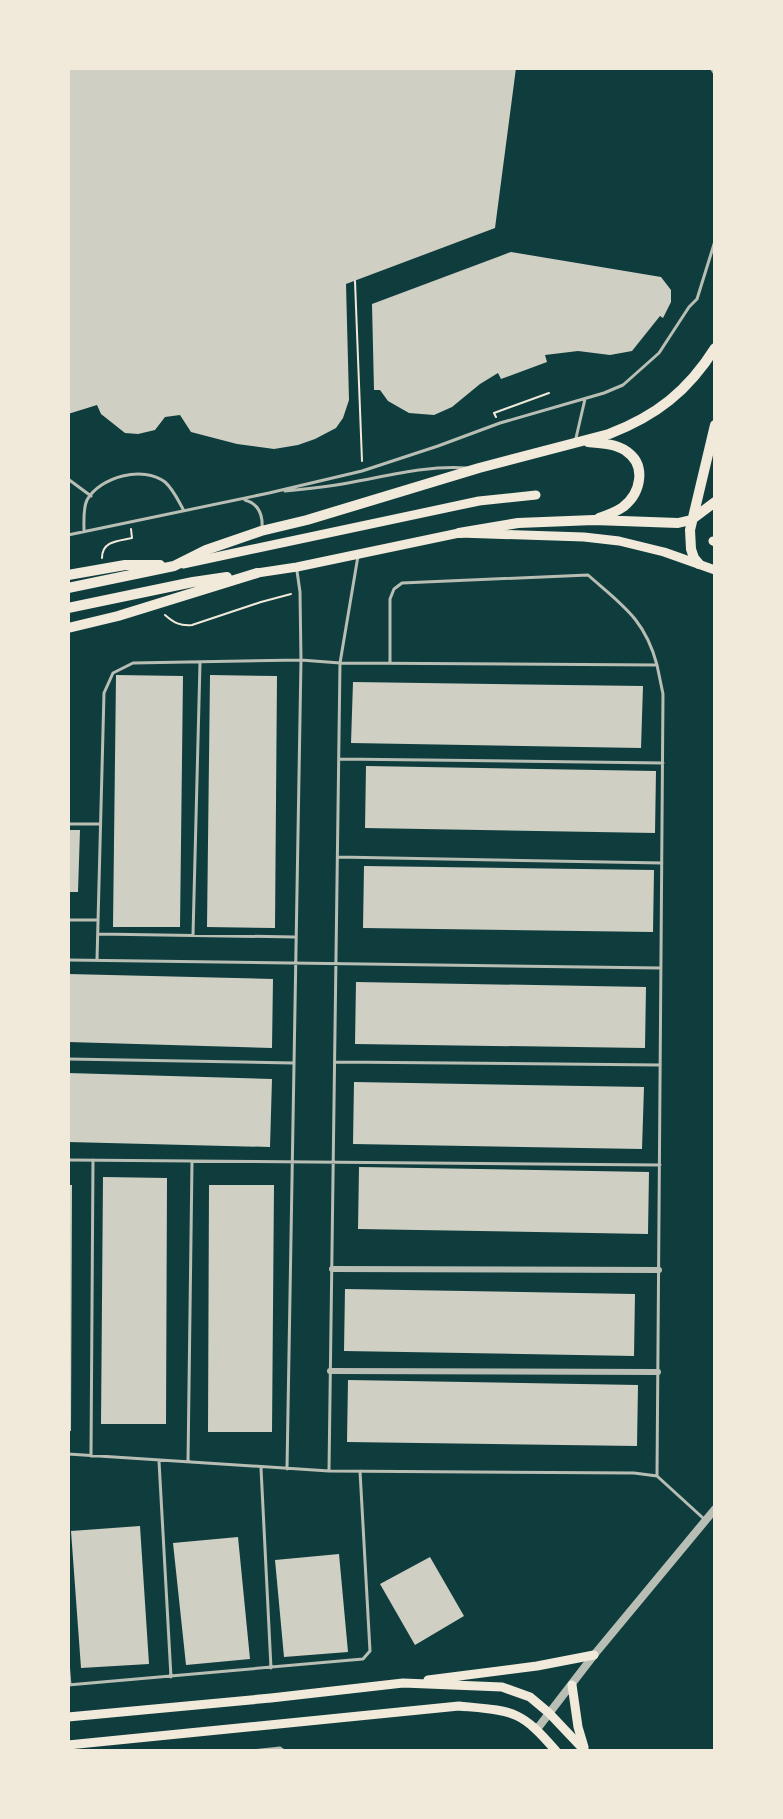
<svg xmlns="http://www.w3.org/2000/svg" width="783" height="1819" viewBox="0 0 783 1819" font-family="Rubik,sans-serif">
  <rect width="100%" height="100%" fill="#0f3d3e"/>
  <path fill="#cfcfc3" d="M68 68H516L495 228 346 284 349 400 343 418 336 428 315 439 298 445 274 449 237 444 191 432 180 415 165 417 155 430 138 434 125 433 101 414 97 405 68 414Z
    M511 252 661 277 671 290V302L663 318 660 316 632 351 610 355 578 351 545 355 547 362 501 379 498 373 480 384 452 407 434 415 409 413 388 401 380 390H374L372 304Z
    M116 675 183 676 180 927H113Z
    M210 675 277 676 275 928 207 927Z
    M353 682 643 686 641 748 351 743Z
    M366 766 656 771 655 833 365 828Z
    M68 830H80L78 892H68Z
    M364 866 654 870 653 932 363 928Z
    M68 974 273 979 272 1048 68 1042Z
    M356 982 646 987 645 1048 355 1044Z
    M68 1073 272 1079 270 1147 68 1142Z
    M354 1082 644 1087 642 1149 353 1144Z
    M359 1167 649 1172 648 1234 358 1229Z
    M103 1177 167 1178 166 1424H101Z
    M68 1185H72L71 1431H68Z
    M209 1185H274L272 1432H208Z
    M345 1289 635 1294 634 1356 344 1351Z
    M348 1380 638 1385 637 1446 347 1442Z
    M140 1526 149 1664 81 1668 71 1531Z
    M238 1537 250 1659 186 1665 173 1543Z
    M339 1554 348 1652 284 1657 275 1560Z
    M430 1557 464 1616 415 1645 380 1584Z"/>
  <g fill="none" stroke-linecap="round" stroke-linejoin="round">
    <path stroke="#f1e9da" stroke-width="2" d="M355 281 362 461
      M496 417 494 413 549 393
      M102 558C102 541 118 541 132 538L131 529
      M165 615C174 623 180 626 192 625L261 602 291 594"/>
    <path stroke="#b8beb3" stroke-width="3" d="M711 68 715 74
      M576 438 585 399
      M68 479 91 496
      M285 491C306 489 327 487 348 483 388 476 427 465 467 468
      M245 500C259 504 263 514 262 528
      M84 531C84 522 83 508 87 500 100 477 143 465 165 482 173 489 178 500 183 509
      M68 535 269 493 362 471 438 446 500 423 604 393 623 385 659 353 689 307 697 299 715 241
      M390 663V599L394 589 402 583 588 575C622 605 645 619 657 665
      M339 759 663 763
      M68 824H100
      M338 857 662 863
      M68 920H98
      M99 934 295 937
      M193 935 200 663
      M68 960 660 968
      M97 960 104 693 113 673 133 663 301 660 340 663 657 665 663 694 657 1476
      M68 1059 293 1063
      M336 1062 660 1065
      M68 1160 660 1165
      M68 1454 329 1471 634 1473 657 1476 703 1518
      M91 1456 93 1160
      M159 1461 171 1677
      M188 1462 192 1162
      M261 1468 271 1668
      M287 1469 301 660 300 592 297 571
      M329 1471 340 663 358 556
      M68 1662 70 1685
      M68 1685 363 1659 370 1651 360 1471
      M251 1751 280 1748 284 1751"/>
    <path stroke="#b8beb3" stroke-width="6" d="M332 1269 659 1270
      M330 1371 658 1372"/>
    <path stroke="#b8beb3" stroke-width="8" d="M537 1729 594 1655 715 1509"/>
    <path stroke="#f1e9da" stroke-width="9" d="M713 541 715 542
      M183 564 479 501 536 495
      M257 573 297 567 459 533 584 537 619 541 664 552 715 570
      M428 1680 537 1666 594 1655
      M572 1685 578 1727 584 1747
      M68 1717 271 1698 403 1683 502 1687 530 1697 549 1713 585 1751
      M68 1745 459 1706C513 1711 520 1709 556 1751"/>
    <path stroke="#f1e9da" stroke-width="10" d="M588 442C600 443 616 444 626 451 647 465 641 493 623 507 616 512 608 515 599 518
      M459 533 518 523 594 520 678 523 691 520 715 502
      M699 564 694 558 691 549 690 530 715 425
      M68 575 125 565H160
      M68 588 174 566 206 550 261 531 307 520 479 468 609 434C656 416 688 391 715 348
      M68 608 193 582 227 577
      M68 628 118 616 257 573"/>
  </g>
  <rect width="783" height="1819" fill="none" stroke="#f1e9da" stroke-width="140"/>
</svg>
